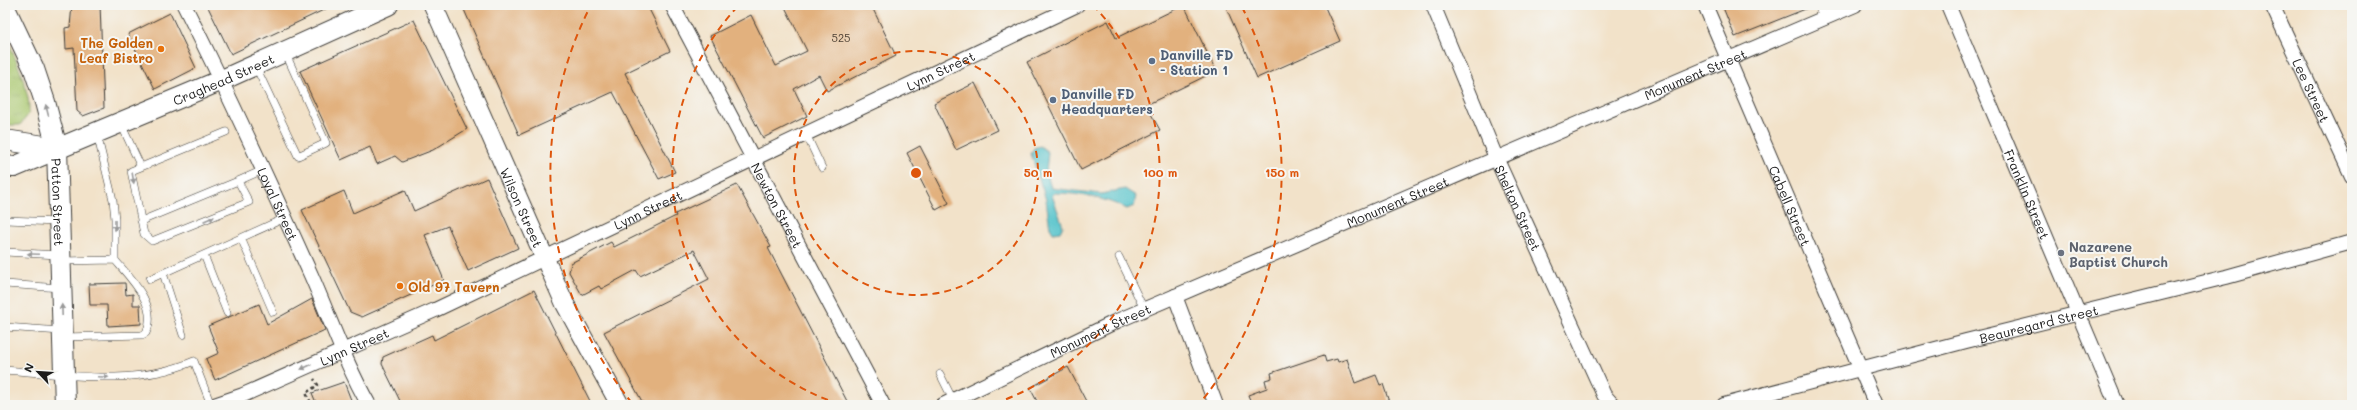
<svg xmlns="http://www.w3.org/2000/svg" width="2357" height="410" viewBox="0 0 2357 410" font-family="Mali,sans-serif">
  <defs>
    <pattern id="park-tufts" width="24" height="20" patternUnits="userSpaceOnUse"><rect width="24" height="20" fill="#aac870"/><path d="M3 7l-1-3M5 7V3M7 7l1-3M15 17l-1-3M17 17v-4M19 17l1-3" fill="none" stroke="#92ab60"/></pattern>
  </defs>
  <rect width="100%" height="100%" fill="#f6f6f2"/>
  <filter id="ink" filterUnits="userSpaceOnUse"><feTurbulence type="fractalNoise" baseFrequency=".025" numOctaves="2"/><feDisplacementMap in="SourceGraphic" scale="8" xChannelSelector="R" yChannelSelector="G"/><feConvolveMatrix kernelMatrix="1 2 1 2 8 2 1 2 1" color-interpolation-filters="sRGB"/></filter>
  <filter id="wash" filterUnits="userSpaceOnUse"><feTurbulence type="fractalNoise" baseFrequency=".012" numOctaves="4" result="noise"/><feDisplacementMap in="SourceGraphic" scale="16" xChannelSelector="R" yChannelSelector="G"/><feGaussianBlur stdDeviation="0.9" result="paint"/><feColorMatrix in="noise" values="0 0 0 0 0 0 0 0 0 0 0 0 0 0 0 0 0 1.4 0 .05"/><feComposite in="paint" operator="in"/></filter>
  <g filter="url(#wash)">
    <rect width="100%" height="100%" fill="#f2e2c9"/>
    <path fill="url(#park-tufts)" stroke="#637246" d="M5 34C12 50 34 99 28 115 26 118 22 122 20 125H5Z"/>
    <path fill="#55c3cb" stroke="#387074" d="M1040 146 1048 152 1046 171 1051 188 1101 194 1125 189 1136 196 1134 206 1127 209C1106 198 1077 193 1054 193L1052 195 1063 226 1060 232 1053 233 1050 228 1046 200 1031 154 1034 148Z"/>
    <g id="blocks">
      <path fill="#e2b17e" d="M72 5H100L104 108 83 116 77 111 74 48 66 49 65 28 70 27Z
        M207 5H334L231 54Z
        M462 5H647L670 51 625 73 675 172 659 179 613 92 519 135Z
        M784 5H871L896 56 827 91 819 75 794 89 807 116 763 138 710 36 751 15 776 66 807 51Z
        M1184 5 1216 71 1146 105 1160 130 1081 170 1027 62 1108 21 1116 38Z
        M1225 5H1324L1340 41 1257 78Z
        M1722 5H1813V6L1735 37Z
        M170 13 196 68 155 89 128 34Z
        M414 20 467 129 433 150 402 162 395 156 377 164 370 147 341 160 300 71Z
        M975 83 998 130 956 150 934 103Z
        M920 146 949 203 936 210 907 153Z
        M487 178 518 248 468 271 448 226 425 235 444 280 362 317 350 312 302 210 344 191 353 213 405 190 414 211Z
        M737 185 771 247 768 248 849 405H644L604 332 709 279 694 250 640 276 636 270 601 289 599 286 582 295 569 272 571 263 611 242 614 247 676 216 675 214Z
        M125 283 126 295 133 294V305H140L141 324 108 326 107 305H90L89 284Z
        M534 290 592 405H402L382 364 383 357 432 335 434 340Z
        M312 299 325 330 215 380 206 359 219 353 208 326 259 304 267 324Z
        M1324 355 1326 362 1337 359 1338 362 1347 359 1355 383 1376 375 1380 385 1383 384 1390 405H1252L1248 395 1267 388 1265 380 1272 378 1271 373Z
        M1068 367 1088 405H1039L1030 388Z
        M344 382 353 405H317L312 393Z"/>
    </g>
  </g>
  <g filter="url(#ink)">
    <use href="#blocks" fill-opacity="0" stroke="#3c3a36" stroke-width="1"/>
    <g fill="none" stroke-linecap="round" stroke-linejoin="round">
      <defs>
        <path id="service" d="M1818 5 1824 19
          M256 67 298 156 326 143 285 52
          M121 124 141 167 131 171 144 234 152 241 249 202 238 181 263 170
          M806 134 822 168
          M141 167 226 132
          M5 220 59 222
          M141 221 238 181
          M241 238 273 312
          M5 252 58 255
          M204 255 227 313
          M1119 257 1144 309
          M61 261 115 260V219L113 200 97 134
          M163 273 183 335
          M150 279 285 218
          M5 284 60 288
          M5 327 61 331
          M64 337 142 335 146 333C159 306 131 279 115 260
          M5 370C68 375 134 387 194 361L211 405
          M940 374 953 400"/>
        <g id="minor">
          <path id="s1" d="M184 5C229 94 270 184 311 275 330 318 345 363 369 405"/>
          <path id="s2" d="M672 5 883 405"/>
          <path id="s3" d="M1433 5 1497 160 1604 395 1613 405"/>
          <path id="s4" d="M1705 5 1876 405"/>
          <path id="s5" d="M1948 5 2117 405"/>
          <path id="s6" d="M2272 5 2352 176"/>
          <path d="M1175 296 1216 405"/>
          <path id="s7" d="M214 405 243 395 435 310 1077 5"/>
          <path id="s8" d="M943 405 1117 321 1855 5"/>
          <path id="s9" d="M1724 405 1966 341 2226 277 2352 242"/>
        </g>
        <g id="tertiary">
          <path id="s10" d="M433 5 565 304 620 405"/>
        </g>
        <g id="secondary">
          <path id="s11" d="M5 8 34 69 45 102 57 148 65 405"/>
          <path d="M5 140 57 148"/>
          <path id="s12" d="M5 166 14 167 222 80 388 5"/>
        </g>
      </defs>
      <use href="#service" stroke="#3c3a36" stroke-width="8"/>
      <use href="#minor" stroke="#3c3a36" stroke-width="16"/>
      <use href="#tertiary" stroke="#3c3a36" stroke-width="20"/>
      <use href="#secondary" stroke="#3c3a36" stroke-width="22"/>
      <path stroke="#3c3a36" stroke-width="2.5" stroke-dasharray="3 3" stroke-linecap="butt" d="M304 405 310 401 306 393 318 385 314 379"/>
      <use href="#service" stroke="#fff" stroke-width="7"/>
      <use href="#minor" stroke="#fff" stroke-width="14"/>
      <use href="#tertiary" stroke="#fff" stroke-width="18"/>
      <use href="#secondary" stroke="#fff" stroke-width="20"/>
    </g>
    <defs><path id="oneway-solid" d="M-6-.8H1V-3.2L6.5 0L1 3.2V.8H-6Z"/></defs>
    <g fill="#999">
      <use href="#oneway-solid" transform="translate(47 110) rotate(-104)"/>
      <use href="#oneway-solid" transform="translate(133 178) rotate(81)"/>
      <use href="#oneway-solid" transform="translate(209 219) rotate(-23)"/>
      <use href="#oneway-solid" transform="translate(115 225) rotate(90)"/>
      <use href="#oneway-solid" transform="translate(33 254) rotate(-177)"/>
      <use href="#oneway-solid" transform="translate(62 310) rotate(-92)"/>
      <use href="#oneway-solid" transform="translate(306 367) rotate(156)"/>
      <use href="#oneway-solid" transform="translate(103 377) rotate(3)"/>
    </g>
  </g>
  <g fill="none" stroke="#de560d" stroke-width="2" stroke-dasharray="7 5">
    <circle cx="916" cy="173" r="122"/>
    <path d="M839 404A244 244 0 0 1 739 5M1093 5A244 244 0 0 1 993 404"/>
    <path d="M632 403A366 366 0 0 1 590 7M1242 7A366 366 0 0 1 1200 403"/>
  </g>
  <g fill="#e8710a" stroke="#f6f6f2" stroke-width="1.5">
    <circle cx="161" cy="49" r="4"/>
    <circle cx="400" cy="286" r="4"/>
  </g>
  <g fill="#5c6f8a" stroke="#f6f6f2" stroke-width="1.5">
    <circle cx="1152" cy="61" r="4"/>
    <circle cx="1053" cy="100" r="4"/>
  </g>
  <circle fill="#6b7280" stroke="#f6f6f2" stroke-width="1.5" cx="2061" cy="253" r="4"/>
  <g text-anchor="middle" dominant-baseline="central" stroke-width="4" stroke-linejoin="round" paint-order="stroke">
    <g font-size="11" fill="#4e4134">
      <text x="841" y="37">525</text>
    </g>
    <g font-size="13" font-weight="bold" fill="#c56008" stroke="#f6f6f2" text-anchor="end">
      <text x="153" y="42">The Golden<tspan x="153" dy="15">Leaf Bistro</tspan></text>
      <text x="408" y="286" text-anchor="start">Old 97 Tavern</text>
    </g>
    <g font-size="13" font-weight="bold" fill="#4e5e75" stroke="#f6f6f2" text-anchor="start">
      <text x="1160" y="54">Danville FD<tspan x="1160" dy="15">- Station 1</tspan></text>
      <text x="1061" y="93">Danville FD<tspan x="1061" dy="15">Headquarters</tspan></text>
    </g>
    <g font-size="13" fill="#1c1c1c" stroke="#f6f6f2">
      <text stroke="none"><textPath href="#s7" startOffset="800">Lynn Street</textPath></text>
      <text stroke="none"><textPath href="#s8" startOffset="822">Monument Street</textPath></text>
      <text stroke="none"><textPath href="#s12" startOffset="236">Craghead Street</textPath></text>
      <text stroke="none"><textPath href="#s6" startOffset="94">Lee Street</textPath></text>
      <text stroke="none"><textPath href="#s5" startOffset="205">Franklin Street</textPath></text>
      <text stroke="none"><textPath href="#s11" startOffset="204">Patton Street</textPath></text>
      <text stroke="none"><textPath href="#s8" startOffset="498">Monument Street</textPath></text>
      <text stroke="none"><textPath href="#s1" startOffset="220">Loyal Street</textPath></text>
      <text stroke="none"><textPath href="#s2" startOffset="226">Newton Street</textPath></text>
      <text stroke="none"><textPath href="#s4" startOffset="218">Cabell Street</textPath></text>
      <text stroke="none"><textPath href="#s10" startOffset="221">Wilson Street</textPath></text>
      <text stroke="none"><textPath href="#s3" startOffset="220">Shelton Street</textPath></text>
      <text stroke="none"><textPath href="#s7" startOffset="476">Lynn Street</textPath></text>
      <text stroke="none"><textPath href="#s9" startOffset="325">Beauregard Street</textPath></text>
      <text stroke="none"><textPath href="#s8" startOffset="174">Monument Street</textPath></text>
      <text stroke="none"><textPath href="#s7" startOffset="152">Lynn Street</textPath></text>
    </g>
    <g font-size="13" font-weight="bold" fill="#5b616d" stroke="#f6f6f2" text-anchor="start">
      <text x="2069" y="246">Nazarene<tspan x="2069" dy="15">Baptist Church</tspan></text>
    </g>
  </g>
  <circle cx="916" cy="173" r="6" fill="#de560d" stroke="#f6f6f2" stroke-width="2"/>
  <g font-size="12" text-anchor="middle" font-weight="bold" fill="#de560d" stroke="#f6f6f2" stroke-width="4" stroke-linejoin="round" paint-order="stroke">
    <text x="1038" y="177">50 m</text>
    <text x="1160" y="177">100 m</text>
    <text x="1282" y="177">150 m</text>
  </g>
  <rect width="2357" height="410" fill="none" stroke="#f6f6f2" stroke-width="20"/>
  <g transform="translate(38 372) rotate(295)" stroke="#f6f6f2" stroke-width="3" paint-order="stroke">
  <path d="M0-3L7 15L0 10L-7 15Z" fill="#1c1c1c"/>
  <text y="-6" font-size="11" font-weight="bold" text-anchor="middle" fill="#1c1c1c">N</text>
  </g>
</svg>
